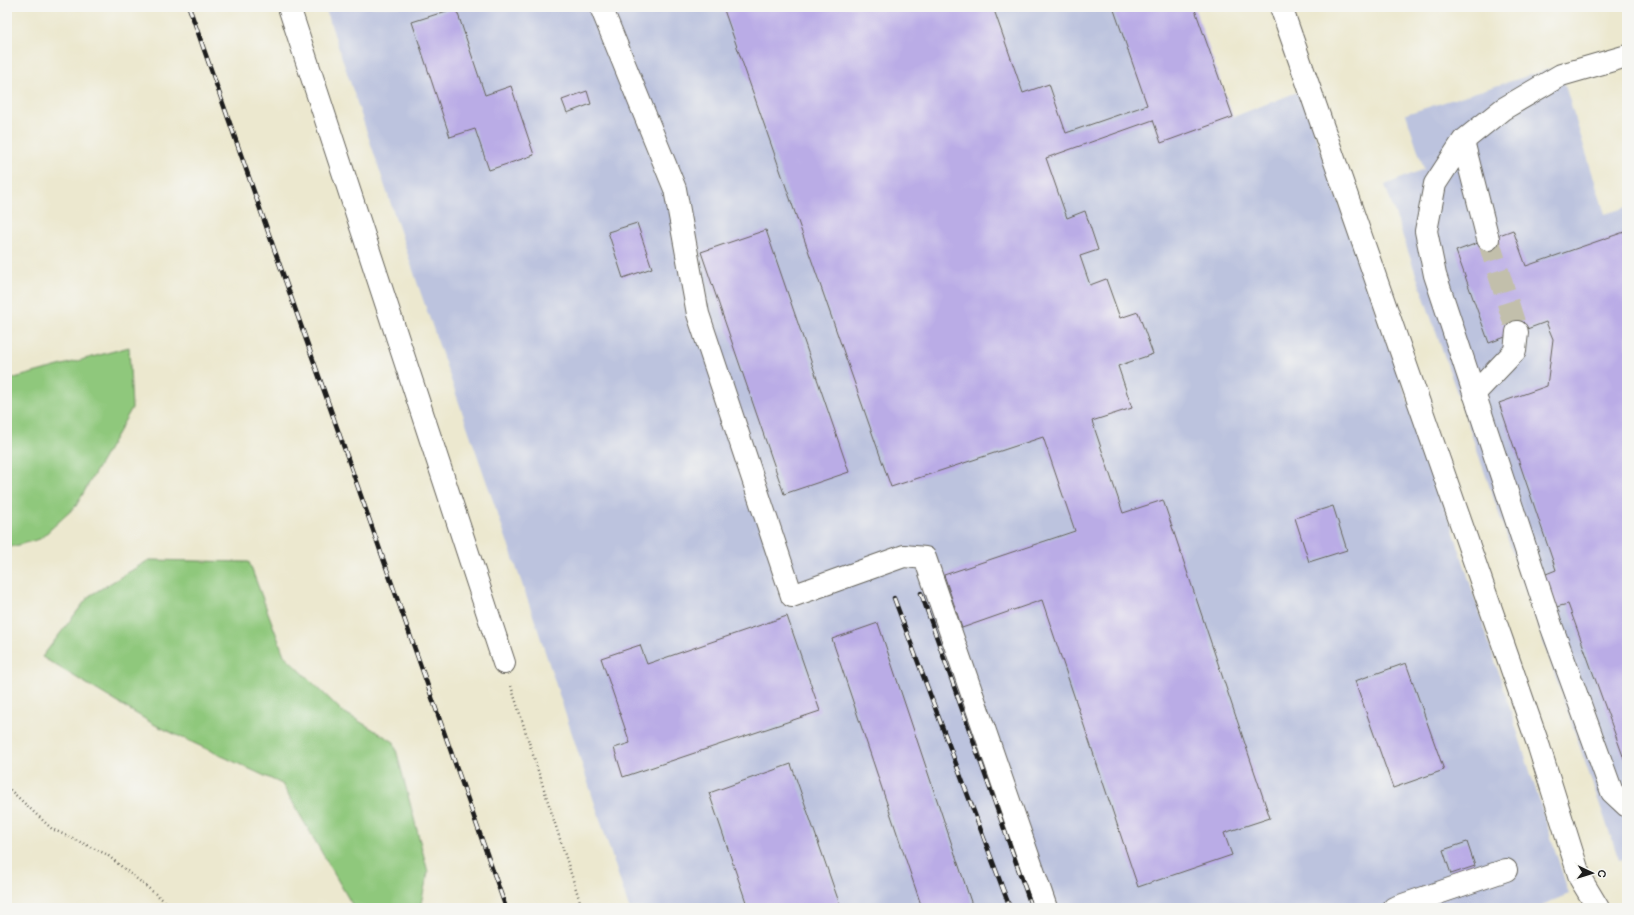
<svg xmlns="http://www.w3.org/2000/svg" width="1634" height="915" viewBox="0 0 1634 915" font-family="'Balsamiq Sans',sans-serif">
  <rect width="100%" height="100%" fill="#f6f6f2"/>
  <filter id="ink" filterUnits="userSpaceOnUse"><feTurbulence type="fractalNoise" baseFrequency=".025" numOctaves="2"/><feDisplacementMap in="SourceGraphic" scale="8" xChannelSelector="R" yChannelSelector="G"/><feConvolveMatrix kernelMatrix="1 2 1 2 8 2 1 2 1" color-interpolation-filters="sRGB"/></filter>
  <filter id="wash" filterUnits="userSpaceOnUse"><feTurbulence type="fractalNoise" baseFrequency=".012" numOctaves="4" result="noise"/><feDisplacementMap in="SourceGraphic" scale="16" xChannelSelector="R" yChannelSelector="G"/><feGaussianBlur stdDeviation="0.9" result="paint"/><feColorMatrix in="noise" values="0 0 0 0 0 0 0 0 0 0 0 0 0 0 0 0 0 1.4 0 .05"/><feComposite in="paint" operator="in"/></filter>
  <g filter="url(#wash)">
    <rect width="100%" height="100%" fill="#ece8cf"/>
    <path fill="#bcc3de" d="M325 7H1194L1233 117 1300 91 1450 520 1569 894 1542 905 1543 908H629L537 627 418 285Z
      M1559 66 1605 214 1627 207V861L1619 860 1385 185 1424 169 1406 114Z"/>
    <path fill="#8fc87c" stroke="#56724c" d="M129 347 132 408 76 506 40 539 7 548V380Z
      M149 560 249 562 284 655 342 711 394 742 428 872 420 908H354L282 784 155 725 42 657 89 596Z"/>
    <g id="blocks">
      <path fill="#baace6" d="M723 7H993L1023 93 1049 84 1066 133 1147 105 1113 7H1194L1233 117 1161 143 1153 120 1046 158 1067 218 1085 211 1098 250 1080 256 1090 285 1106 279 1120 318 1138 312 1153 354 1118 366 1132 408 1092 421 1123 513 1163 500 1270 818 1224 833 1232 855 1138 887 1042 600 962 628 944 575 1075 531 1043 437 891 487Z
        M456 8 485 95 511 86 534 155 489 170 475 129 450 137 412 22Z
        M587 91 591 104 567 113 562 100Z
        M637 223 652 268 623 278 608 232Z
        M766 230 849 472 784 494 701 252Z
        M1513 230 1526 266 1627 231V767L1568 604 1552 608 1541 576 1556 570 1499 403 1547 386 1553 339 1546 322 1489 343 1456 251Z
        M1333 506 1347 550 1309 562 1295 518Z
        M787 616 820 711 623 777 614 748 630 743 601 658 640 645 647 664Z
        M878 623 973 908H922L832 639Z
        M1406 663 1444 770 1393 788 1355 681Z
        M791 764 841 908H748L709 793Z
        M1467 842 1475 866 1451 874 1443 850Z"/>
    </g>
  </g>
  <g filter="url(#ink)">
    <use href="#blocks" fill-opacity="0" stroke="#65635b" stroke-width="1"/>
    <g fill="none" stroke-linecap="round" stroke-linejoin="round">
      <path stroke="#c2bfab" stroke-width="22" stroke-dasharray="22 11" stroke-linecap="butt" d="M1488 239 1517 332"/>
      <defs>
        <path id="minor" d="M289 7 504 663
          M601 7 675 189 698 314 792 596 904 556 925 558 1046 908
          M1281 7 1539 747 1580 878 1598 908
          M1627 56 1561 75 1503 109 1463 141 1435 184 1426 231 1435 275 1551 625 1612 792 1627 806
          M1463 141 1488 239
          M1474 394 1515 351 1517 332
          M1394 908 1506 870"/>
      </defs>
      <use href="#minor" stroke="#65635b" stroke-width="24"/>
      <path stroke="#65635b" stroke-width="2.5" stroke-dasharray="1 3" stroke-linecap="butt" d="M511 686 582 908
        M7 787 52 829 106 854 173 908"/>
      <use href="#minor" stroke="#fff" stroke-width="22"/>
      <defs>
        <path id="rail" d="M189 7 506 908
          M921 593 1032 908
          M894 598 1010 908"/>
      </defs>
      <use href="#rail" stroke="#1c1c1c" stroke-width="4.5"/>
      <use href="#rail" stroke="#f6f6f2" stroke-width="3" stroke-dasharray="9" stroke-linecap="butt"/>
    </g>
  </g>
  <rect width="1634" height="915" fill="none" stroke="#f6f6f2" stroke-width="24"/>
  <g transform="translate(1592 873) rotate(94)" stroke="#f6f6f2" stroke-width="3" paint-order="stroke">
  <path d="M0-3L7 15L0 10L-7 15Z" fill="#1c1c1c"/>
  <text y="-6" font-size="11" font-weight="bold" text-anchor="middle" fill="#1c1c1c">С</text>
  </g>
</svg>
